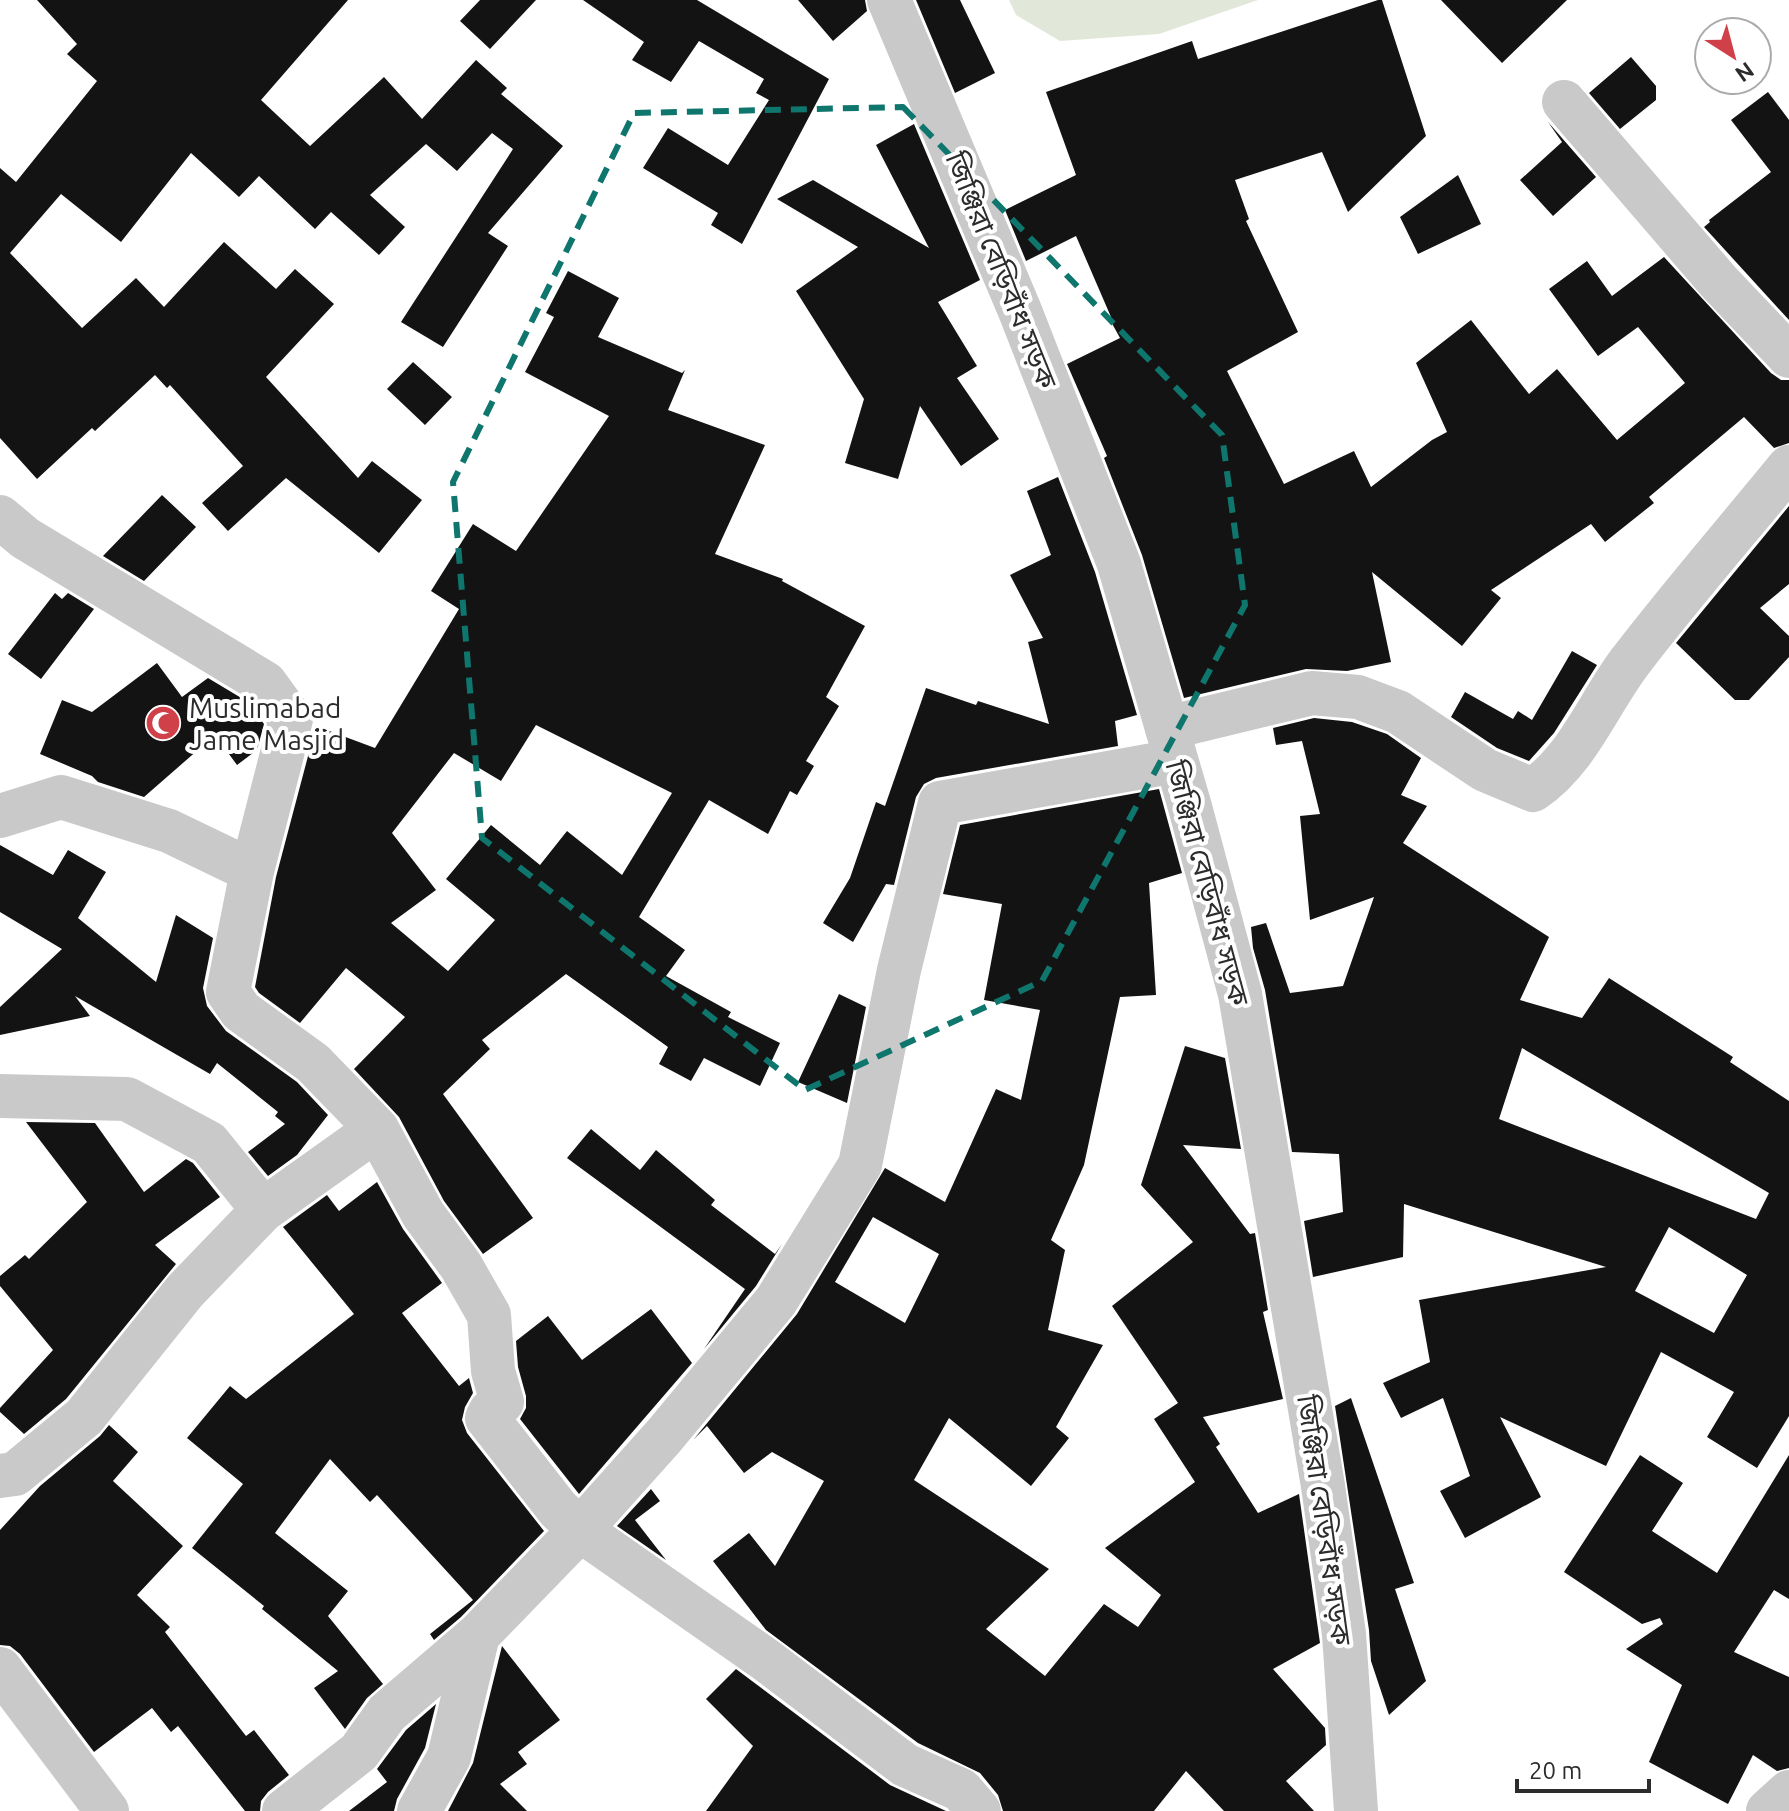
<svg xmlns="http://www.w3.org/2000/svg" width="1789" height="1811" viewBox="0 0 1789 1811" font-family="Ubuntu,'Noto Sans Bengali',sans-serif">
  <rect width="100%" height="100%" fill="#fff"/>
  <path fill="#e1e8da" d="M1009 0H1258L1159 34 1060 41 1016 15Z"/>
  <path fill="#131313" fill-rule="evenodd" d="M37 0H348L261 100 310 146 384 77 422 119 476 60 507 88 501 94 563 146 488 233 508 246 443 347 401 322 513 149 492 133 457 171 426 144 370 195 405 227 379 255 331 212 315 229 259 176 239 197 191 153 121 242 61 194 10 253 82 328 136 278 164 307 224 242 276 289 295 269 334 304 266 377 358 478 372 461 422 500 379 553 286 478 228 531 202 503 243 466 170 385 167 388 155 375 95 431 92 428 37 479 0 438V168L16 182 97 81 67 54 77 44Z
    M480 0H536L490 49 460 21Z
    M583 0H697L829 79 742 244 711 225 718 213 643 168 668 128 728 165 769 100 756 93 764 79 699 41 671 82 632 60 644 42Z
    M798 0H865L867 11 833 41Z
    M916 0H960L995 73 955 93Z
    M1378 0H1382L1426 136 1348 212 1322 152 1235 180 1249 219 1246 221 1298 332 1227 371 1284 484 1354 451 1371 487 1432 440 1447 432 1416 363 1471 320 1529 394 1557 369 1617 440 1685 383 1638 327 1598 356 1549 289 1587 261 1612 296 1664 257 1771 373 1781 380H1789V443L1774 448 1744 417 1649 497 1654 503 1605 542 1591 524 1491 590 1501 598 1462 646 1372 572 1391 662 1347 671 1306 669 1184 698 1142 555 1104 458 1107 456 1067 364 1120 338 1109 318 1111 317 1076 236 1026 261 1005 210 1076 175 1046 92 1192 41 1198 59Z
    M1441 0H1567L1502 63Z
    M1631 57 1656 86V100L1620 129 1589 93Z
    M1768 92 1789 120V320L1704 227 1710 222 1709 220 1771 172 1731 120Z
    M1548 122 1596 177 1553 216 1520 180 1562 142Z
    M914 124 980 280 938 302 977 366 957 378 999 439 961 466 920 406 898 479 845 463 864 399 796 291 858 247 777 199 813 180 929 248 876 145Z
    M1458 175 1481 224 1418 254 1400 217Z
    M568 271 619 298 598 337 682 373 685 370 668 410 765 445 715 554 783 579 782 581 865 626 826 697 839 706 806 761 814 766 797 795 790 791 768 834 709 800 639 917 685 950 666 976 731 1012 728 1017 780 1043 760 1086 704 1058 691 1081 659 1064 668 1047 566 974 482 1040 490 1049 443 1094 533 1218 483 1254 444 1201 399 1117 354 1069 405 1017 346 968 300 1023 259 993 255 987 276 877 316 726 375 748 459 609 431 591 473 524 516 551 609 416 525 372 554 317 546 313ZM536 725 672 793 622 875 567 831 540 865 491 825 446 879 495 920 448 971 391 923 436 890 392 833 454 753 501 781Z
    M413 362 452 397 425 425 387 389Z
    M1058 477 1095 572 1137 715 1115 721 1118 746 936 778 924 784 916 797 894 885 886 884 853 942 823 923 850 878 876 802 885 806 926 688 976 705 978 701 1049 724 1028 642 1043 638 1010 575 1051 555 1027 491Z
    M162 495 196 527 144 581 103 556Z
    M1789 506V584L1760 608 1789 636V657L1749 700H1735L1676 643Z
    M55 593 62 599 68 593 94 609 41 679 8 654Z
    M1572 651 1597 665 1554 733 1529 761 1497 748 1451 717 1465 692 1513 719 1518 711 1532 720Z
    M157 663 182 697 208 678 248 702 264 724 257 750 237 765 215 735 144 797 98 782 92 776 40 754 62 700 92 712Z
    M1314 718 1352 722 1387 734 1421 758 1401 795 1427 806 1403 843 1549 937 1520 1000 1582 1018 1609 978 1733 1057 1730 1062 1789 1101V1416L1757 1468 1707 1437 1734 1392 1661 1352 1606 1466 1500 1417 1541 1497 1465 1538 1440 1491 1470 1476 1443 1398 1401 1418 1383 1383 1430 1362 1419 1300 1606 1267 1404 1204 1403 1257 1313 1277 1304 1221 1343 1212 1339 1154 1292 1152 1265 990 1253 948 1251 927 1266 923 1290 993 1343 986 1374 897 1310 920 1300 816 1320 814 1302 741 1276 745 1273 728ZM1522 1048 1769 1193 1756 1219 1499 1119ZM1669 1227 1747 1275 1714 1333 1635 1291Z
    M1159 789 1182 873 1149 883 1156 995 1120 997 1084 1165 1051 1240 1065 1250 1048 1330 1103 1345 1056 1427 1069 1438 1031 1486 949 1418 914 1480 1049 1569 986 1629 1045 1676 1104 1604 1138 1627 1161 1595 1105 1548 1195 1482 1154 1419 1178 1403 1112 1306 1193 1242 1141 1185 1185 1046 1225 1058 1241 1149 1183 1145 1250 1234 1255 1233 1268 1310 1263 1312 1283 1399 1203 1417 1220 1444 1216 1447 1258 1513 1299 1494 1320 1643 1273 1669 1325 1728 1326 1745 1286 1781 1314 1811H1224L1186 1771 1154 1811H1003L998 1795 980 1773 918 1743 766 1630 713 1561 749 1533 775 1566 824 1481 772 1452 744 1473 707 1426 694 1439 797 1314 885 1168 945 1202 996 1089 1021 1100 1040 1010 984 1000 1002 904 943 894 960 825ZM873 1217 939 1254 905 1323 835 1282Z
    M0 845 53 875 68 850 106 872 78 918 156 982 176 915 213 938 203 988 207 1006 226 1031 297 1082 328 1115 297 1155 268 1176 248 1152 285 1124 275 1116 278 1112 217 1063 210 1074 75 996 90 1016 0 1035V1007L62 949 0 912Z
    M839 994 866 1007 847 1103 798 1082Z
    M26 1122 95 1123 144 1192 186 1159 193 1163 220 1197 155 1245 176 1264 66 1399 24 1434 0 1412V1408L53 1350 0 1286V1276L25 1255 29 1259 87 1202Z
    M591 1129 640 1170 656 1150 715 1200 711 1205 775 1254 782 1244 756 1286 704 1349 745 1289 567 1158Z
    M377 1182 403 1229 442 1283 402 1313 459 1386 469 1378 473 1393 465 1407 462 1420 467 1433 544 1531 461 1617 434 1640 430 1634 473 1600 377 1495 370 1502 330 1459 275 1533 348 1591 328 1616 383 1684 367 1698 345 1729 314 1688 338 1671 262 1609 264 1606 192 1548 243 1484 187 1438 230 1386 246 1399 354 1314 283 1227 327 1195 339 1211Z
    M651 1309 692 1363 579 1494 520 1419 526 1408V1396L518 1367 516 1341 548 1316 582 1360Z
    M1351 1398 1414 1583 1395 1589 1426 1681 1389 1715 1371 1661 1369 1630 1335 1406Z
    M109 1425 138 1452 113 1481 183 1546 137 1595 170 1627 165 1632 246 1736 254 1730 289 1775 268 1792 261 1801 260 1811H245L178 1726 171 1732 152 1708 94 1752 20 1654 10 1646 0 1645V1530L40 1486 100 1436Z
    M1640 1455 1683 1483 1652 1531 1717 1573 1789 1455V1599L1774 1590 1734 1652 1789 1677V1768L1777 1771 1753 1755 1728 1804 1649 1762 1682 1685 1626 1649 1663 1624 1660 1618 1642 1624 1564 1572Z
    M651 1489 660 1501 635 1520 666 1560 617 1526Z
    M502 1646 560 1720 518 1752 527 1764 500 1784 527 1811H448L473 1763Z
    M736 1669 890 1785 946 1811H706L753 1746 706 1699Z
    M436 1704 425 1748 397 1799 394 1811H349L387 1782 377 1769 406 1730Z"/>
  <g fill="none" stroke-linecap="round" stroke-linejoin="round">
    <path stroke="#c9c9c9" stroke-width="44" d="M1564 102 1718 281 1789 356
      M0 517 25 538 265 683 291 719 252 871 169 831 61 797 0 816
      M1167 728 1312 693 1358 697 1398 712 1485 770 1533 790C1578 759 1597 706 1629 663 1680 596 1736 532 1789 467
      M0 1096 127 1099 209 1143 263 1210
      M0 1476 15 1474 84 1417 185 1291 263 1210 377 1129 313 1063 241 1011 228 992 252 871
      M0 1669 107 1811
      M284 1811 359 1752 387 1713 478 1635 580 1530 558 1509 487 1418 490 1412 502 1402 493 1371 489 1315 461 1266 423 1214 377 1129
      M419 1811 449 1757 478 1635
      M979 1811 961 1790 905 1765 766 1660 580 1530 664 1436 776 1301 860 1165 899 970 940 803 1176 761
      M1768 1811 1789 1792"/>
    <path stroke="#c9c9c9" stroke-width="44" d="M889 0 1020 311 1119 564 1190 807 1240 994 1323 1486 1344 1634 1356 1811"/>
  </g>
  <path fill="none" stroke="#0f766e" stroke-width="6" stroke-dasharray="16 10" stroke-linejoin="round" d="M903 107 1222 435 1245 605 1042 981 805 1090 482 838 453 482 634 113Z"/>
  <defs>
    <symbol id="mosque-disc" viewBox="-11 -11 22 22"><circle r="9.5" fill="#d04049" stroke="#fff"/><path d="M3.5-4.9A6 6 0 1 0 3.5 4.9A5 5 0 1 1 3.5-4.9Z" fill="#fff"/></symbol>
  </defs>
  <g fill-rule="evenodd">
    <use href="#mosque-disc" x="143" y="703" width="40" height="40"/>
  </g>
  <g text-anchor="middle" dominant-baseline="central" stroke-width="8" stroke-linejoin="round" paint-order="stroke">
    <g font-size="28" fill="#2c2c2c" stroke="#fff">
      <text transform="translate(1002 270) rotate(68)">জিঞ্জিরা বেড়িবাঁধ সড়ক</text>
      <text transform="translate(1208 883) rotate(75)">জিঞ্জিরা বেড়িবাঁধ সড়ক</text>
      <text transform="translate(1325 1520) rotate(82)">জিঞ্জিরা বেড়িবাঁধ সড়ক</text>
    </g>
    <g font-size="28" fill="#2c2c2c" stroke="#fff" text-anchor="start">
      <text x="189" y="707">Muslimabad<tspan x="189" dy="32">Jame Masjid</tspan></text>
    </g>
  </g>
  <g transform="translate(1733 56) rotate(144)"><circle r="38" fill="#ffffff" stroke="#ababab" stroke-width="2"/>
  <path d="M0-6L14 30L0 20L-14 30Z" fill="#d04049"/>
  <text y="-12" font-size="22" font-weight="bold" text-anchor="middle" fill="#2c2c2c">N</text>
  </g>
  <path d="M1517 1779v12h132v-12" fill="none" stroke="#2c2c2c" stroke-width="4"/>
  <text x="1529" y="1779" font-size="24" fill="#2c2c2c" stroke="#ffffff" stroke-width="6" paint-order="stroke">20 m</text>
</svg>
